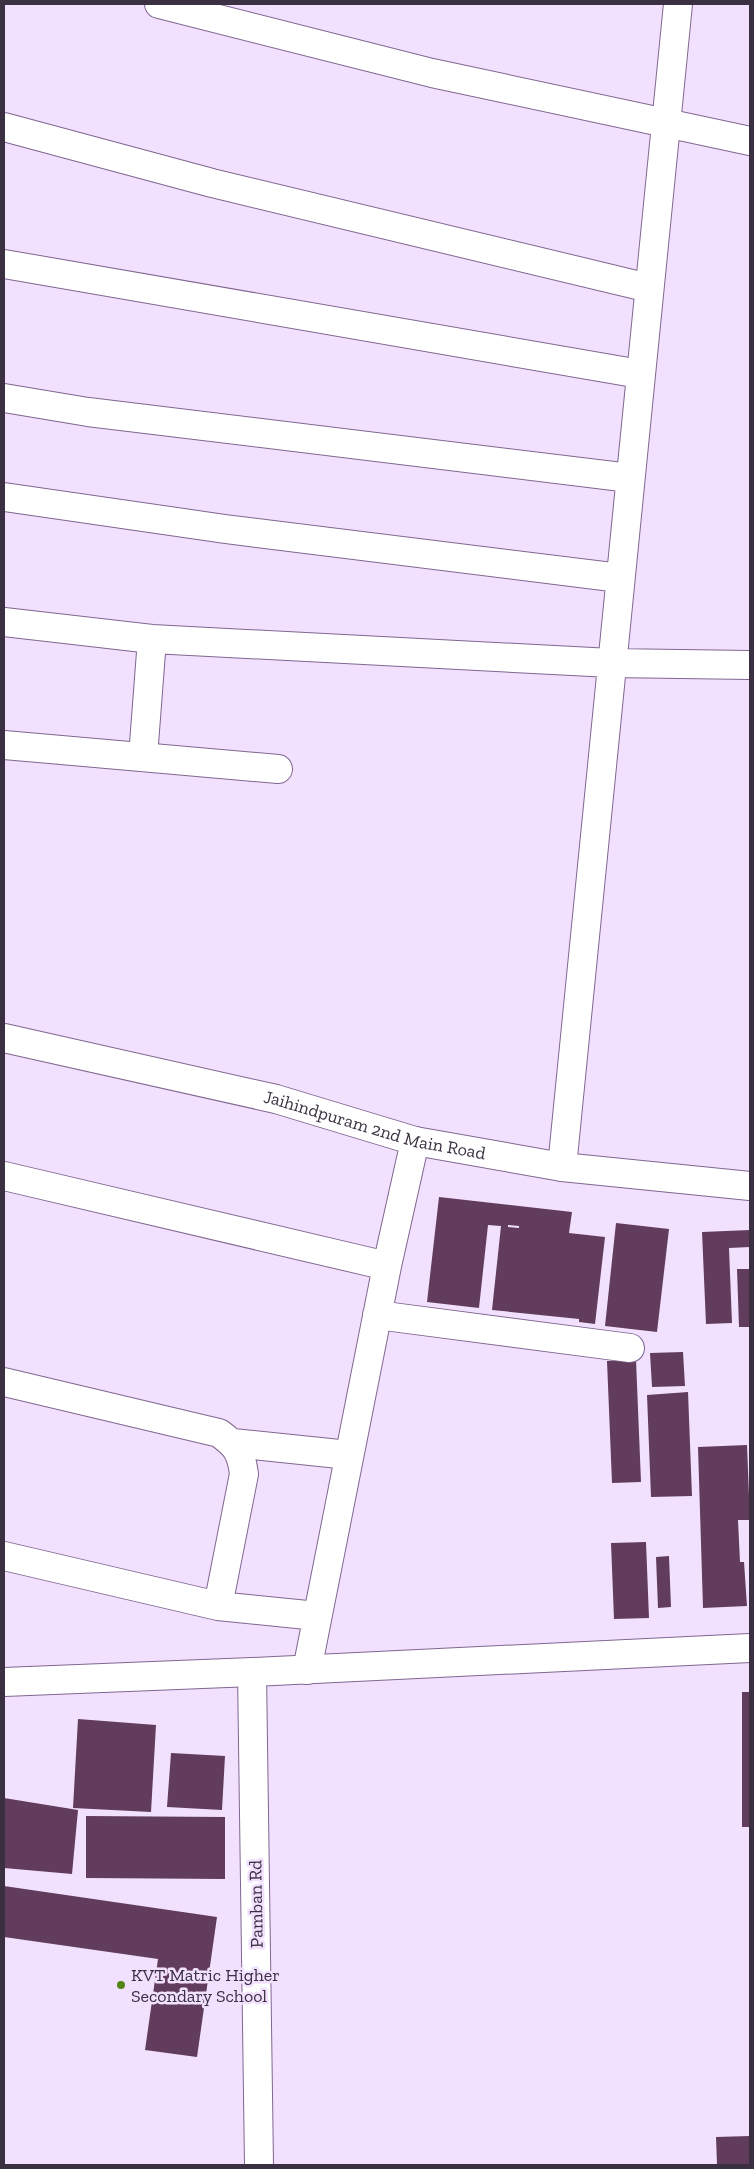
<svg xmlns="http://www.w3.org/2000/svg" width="754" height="2169" viewBox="0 0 754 2169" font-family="'Zilla Slab',serif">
  <rect width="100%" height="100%" fill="#f2e1fe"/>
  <path fill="#613c5c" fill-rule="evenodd" d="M439 1197 572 1212 569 1233 605 1237 595 1324 579 1322V1319L492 1310 501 1226 488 1225 479 1308 427 1302ZM508 1225 519 1226V1228L508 1227Z
    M616 1223 669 1229 657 1332 605 1326Z
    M750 1230V1247L729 1248 732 1323 706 1324 702 1232Z
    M737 1269H750V1327H739Z
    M683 1352 685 1386 652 1387 650 1353Z
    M636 1360 641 1482 612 1483 607 1361Z
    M688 1392 692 1496 651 1497 647 1395Z
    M747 1445 750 1520H738L740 1562H744L747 1606 703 1608 698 1447Z
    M646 1542 649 1618 614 1619 611 1543Z
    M669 1556 671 1607 658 1608 656 1557Z
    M742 1692H750V1827H742Z
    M78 1719 156 1725 151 1812 73 1808Z
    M171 1753 225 1756 222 1810 167 1807Z
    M4 1798 78 1810 72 1874 4 1868Z
    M86 1816 225 1817V1879L86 1878Z
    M4 1886 217 1917 197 2057 145 2050 158 1959 4 1937Z
    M750 2136V2165H717L716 2137Z"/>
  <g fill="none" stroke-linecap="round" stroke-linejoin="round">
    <defs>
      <path id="street" d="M159 4 432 73 750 141
        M4 127 212 183 649 288
        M4 264 640 374
        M4 398 88 412 630 478
        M4 497 225 529 620 578
        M4 622 152 639 611 663 750 665
        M4 745 278 769
        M143 757 152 639
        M562 1167 678 4
        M4 1176 387 1266
        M377 1315 630 1348
        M4 1382 219 1433C237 1446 241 1452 244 1474L218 1606 317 1616
        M233 1443 349 1455
        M4 1556 218 1606
        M307 1670 387 1266 415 1141
        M4 1682 252 1672"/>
      <g id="secondary">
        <path id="s1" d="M4 1038 276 1099 415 1141 562 1167 750 1186"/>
        <path d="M259 2165 252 1672 750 1648"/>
      </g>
    </defs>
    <use href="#street" stroke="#806691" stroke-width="30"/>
    <use href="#secondary" stroke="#806691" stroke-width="30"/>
    <use href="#street" stroke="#fff" stroke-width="28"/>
    <use href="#secondary" stroke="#fff" stroke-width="28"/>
  </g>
  <circle fill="#548517" stroke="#f2e1fe" stroke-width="2" cx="121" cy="1985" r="5"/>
  <g text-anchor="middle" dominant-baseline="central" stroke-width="5" stroke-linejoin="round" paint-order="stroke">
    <g font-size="18" fill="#3b3042" stroke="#f2e1fe">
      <text stroke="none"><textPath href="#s1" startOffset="381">Jaihindpuram 2nd Main Road</textPath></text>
      <text transform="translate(256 1904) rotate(-91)">Pamban Rd</text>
    </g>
    <g font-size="18" fill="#3b3042" stroke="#f2e1fe" text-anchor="start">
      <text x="131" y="1975">KVT Matric Higher<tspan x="131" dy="21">Secondary School</tspan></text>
    </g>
  </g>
  <rect width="754" height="2169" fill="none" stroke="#3b3042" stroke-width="10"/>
</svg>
